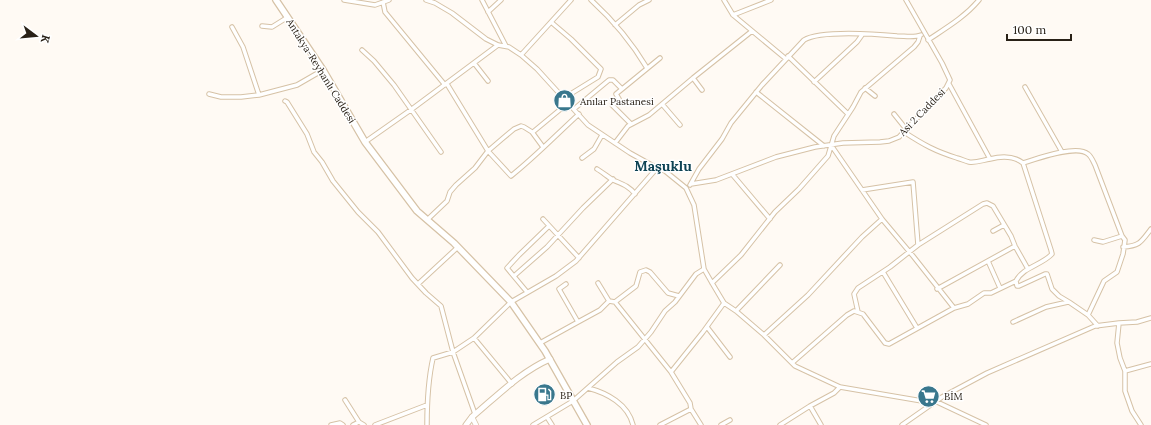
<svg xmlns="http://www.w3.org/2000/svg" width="1151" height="425" viewBox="0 0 1151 425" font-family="Lora,serif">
  <rect width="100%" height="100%" fill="#fffaf4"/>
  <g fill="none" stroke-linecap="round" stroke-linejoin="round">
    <defs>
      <path id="minor" d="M344 0 375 5 389 0
        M426 0 435 3 452 13 486 39 498 45 509 47 521 55 537 69 588 125 630 153 657 168 665 171 686 188 694 205 704 269 712 283 724 303 736 311 764 335 795 366 840 387 922 401H935L986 425
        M482 0 506 46
        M591 0C613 20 632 43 647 68
        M724 0 733 15 786 59
        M383 2 385 12 445 85
        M488 12 501 0
        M733 15 771 0
        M551 22 571 39 601 69 598 77 564 98
        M615 25 639 5 649 0
        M262 26 272 27 288 17
        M232 27 243 47 259 95
        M928 40C946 28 965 17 979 0
        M362 50 374 61 394 85 441 152
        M521 55 571 0
        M788 56 848 114
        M474 63 488 81
        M693 78 702 90
        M814 82 857 42 862 35
        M447 84 488 151 511 176C535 157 556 135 579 114
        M949 84 990 159
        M1025 87 1062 152
        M865 88 875 96
        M756 92 824 146
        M209 94 221 97H241L259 95 297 85 323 70
        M285 101 287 102 307 134 314 152 322 162 333 181 358 212 378 232 412 278 426 293 441 306 453 352 475 414
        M662 104 680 125
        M574 109 609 80H613L622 89
        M894 114 906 129
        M631 124 612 105 619 99 616 94 660 58
        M532 132 543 147
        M365 142 412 109 498 45
        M615 143 628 126 649 115 693 78 752 31
        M831 145 882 219 913 256 954 308 968 304 984 293H991L1016 281C1023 267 1042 265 1052 254L1051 250 1023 163C1014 156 1001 156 990 159 983 160 977 163 969 162 965 161 961 159 957 158 935 151 924 145 904 132
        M582 158 594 149 602 135
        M1023 163C1036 159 1077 144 1088 154 1091 156 1093 161 1095 165L1122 236
        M597 169C602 172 608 177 613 180 622 184 629 186 635 194
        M732 174 770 219
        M691 184 716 180 776 157 815 147 843 143 880 142 889 141 899 137 946 88 950 80 942 63 906 0
        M690 185 699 169 722 139 731 123 762 85 804 40C820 30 876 34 897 36 905 36 914 38 921 35
        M862 190 913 182 918 245
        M543 219 579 258
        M427 220 447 201 450 192 456 185 475 168 488 151 502 139 514 129 521 126 524 127 532 132H533L568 103
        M993 231 1004 225
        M1123 247C1140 246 1141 242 1151 229
        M988 261 1000 288
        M883 272 917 328
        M514 276 547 247 583 208 613 179
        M1016 281 1017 286H1019L1045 274H1047L1052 289 1059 296 1069 302 1088 315 1098 326
        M598 283 609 301 615 302 636 286 640 272 646 270 650 272 668 293 679 296
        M712 283 741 255 775 212 799 189 828 156 834 136 853 107 861 92 914 47 918 42 920 36
        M418 284 458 247
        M566 284 559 289 578 322 600 310 609 301
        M937 289 1015 246
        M527 292 507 268 519 255 549 226
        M615 302 671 372
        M736 311 780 265
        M858 312 854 294 858 288 890 267 918 245 983 204 987 203 993 206 1011 236 1015 246 1028 269
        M1088 315 1104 281 1117 272 1123 254 1125 240 1122 236 1103 242 1094 240
        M1013 322 1046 307 1068 302
        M1119 323 1117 343 1120 358 1125 371V391L1132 411 1141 425
        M707 327 730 357
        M764 335 808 295 862 237 882 219
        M474 338 512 384
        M540 343 578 322
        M792 363 847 315 854 311 863 314 885 343 889 344 954 308
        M1125 371 1151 364
        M588 388C607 393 628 404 633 425
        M345 400 359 422 364 425
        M810 406 821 425
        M547 417 552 425
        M331 425 340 423 343 425
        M353 425 359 422
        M375 425 427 405
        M427 425C427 403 428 380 433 358L453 352 474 338 511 302 556 276 576 261 657 168
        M533 425 573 401 617 362 638 347 651 332 665 311 675 302 696 274 704 269
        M660 425 691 409
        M701 425 691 409 690 403 671 372 703 332 724 303
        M721 425 730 420
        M780 425 810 406 834 393 840 387
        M902 425 942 397 987 373 1095 326 1119 323 1137 322 1151 318"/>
      <path id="tertiary" d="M472 417 476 425"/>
      <path id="secondary" d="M466 425 472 417C496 397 520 372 550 359"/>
      <path id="primary" d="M276 0 323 70 365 142 417 211 454 243 511 302 545 351 587 425"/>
    </defs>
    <use href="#minor" stroke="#d6c2a6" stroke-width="5.5"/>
    <use href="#tertiary" stroke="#d6c2a6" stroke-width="6"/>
    <use href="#secondary" stroke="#d6c2a6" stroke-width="7"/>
    <use href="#primary" stroke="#d6c2a6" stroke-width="8"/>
    <use href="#minor" stroke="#fff" stroke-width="3.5"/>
    <use href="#tertiary" stroke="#fff" stroke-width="4.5"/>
    <use href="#secondary" stroke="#fff" stroke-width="5"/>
    <use href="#primary" stroke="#fff" stroke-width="5.5"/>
  </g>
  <defs>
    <symbol id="shop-disc" viewBox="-11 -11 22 22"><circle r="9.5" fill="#39778d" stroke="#fff"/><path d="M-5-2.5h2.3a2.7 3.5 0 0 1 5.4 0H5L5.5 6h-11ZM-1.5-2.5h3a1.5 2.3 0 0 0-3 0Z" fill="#fff"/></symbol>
    <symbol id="fuel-disc" viewBox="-11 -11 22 22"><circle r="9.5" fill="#39778d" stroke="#fff"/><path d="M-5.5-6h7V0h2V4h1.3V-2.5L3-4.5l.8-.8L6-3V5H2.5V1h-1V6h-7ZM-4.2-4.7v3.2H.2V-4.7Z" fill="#fff"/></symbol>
    <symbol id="supermarket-disc" viewBox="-11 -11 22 22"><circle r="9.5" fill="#39778d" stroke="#fff"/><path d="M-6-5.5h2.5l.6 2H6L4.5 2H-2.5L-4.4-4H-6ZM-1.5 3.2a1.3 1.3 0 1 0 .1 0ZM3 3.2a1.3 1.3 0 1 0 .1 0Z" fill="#fff"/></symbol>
  </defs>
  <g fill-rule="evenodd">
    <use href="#shop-disc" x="552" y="88" width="25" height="25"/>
    <use href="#fuel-disc" x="532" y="382" width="25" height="25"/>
    <use href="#supermarket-disc" x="916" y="384" width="25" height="25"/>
  </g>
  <g text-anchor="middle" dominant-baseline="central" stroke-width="3" stroke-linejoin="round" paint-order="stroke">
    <g font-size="10" fill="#292117" stroke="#fff">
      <text transform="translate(321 71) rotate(58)">Antakya-Reyhanlı Caddesi</text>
      <text transform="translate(922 112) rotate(-46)">Asi 2 Caddesi</text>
    </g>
    <g font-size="10" fill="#292117" stroke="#fff" text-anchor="start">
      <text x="580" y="101">Anılar Pastanesi</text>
      <text x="560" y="395">BP</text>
      <text x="944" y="396">BİM</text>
    </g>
    <g font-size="14" font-weight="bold" fill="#0e4354" stroke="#fff">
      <text x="663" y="166">Maşuklu</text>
    </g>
  </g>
  <g transform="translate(36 36) rotate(106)" stroke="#ffffff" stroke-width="3" paint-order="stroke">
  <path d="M0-3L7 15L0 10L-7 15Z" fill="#292117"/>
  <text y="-6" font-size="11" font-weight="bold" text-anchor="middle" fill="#292117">K</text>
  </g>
  <path d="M1007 34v6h64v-6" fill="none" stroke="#292117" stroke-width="2"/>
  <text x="1013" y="34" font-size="12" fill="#292117" stroke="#ffffff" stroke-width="3" paint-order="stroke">100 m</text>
</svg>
